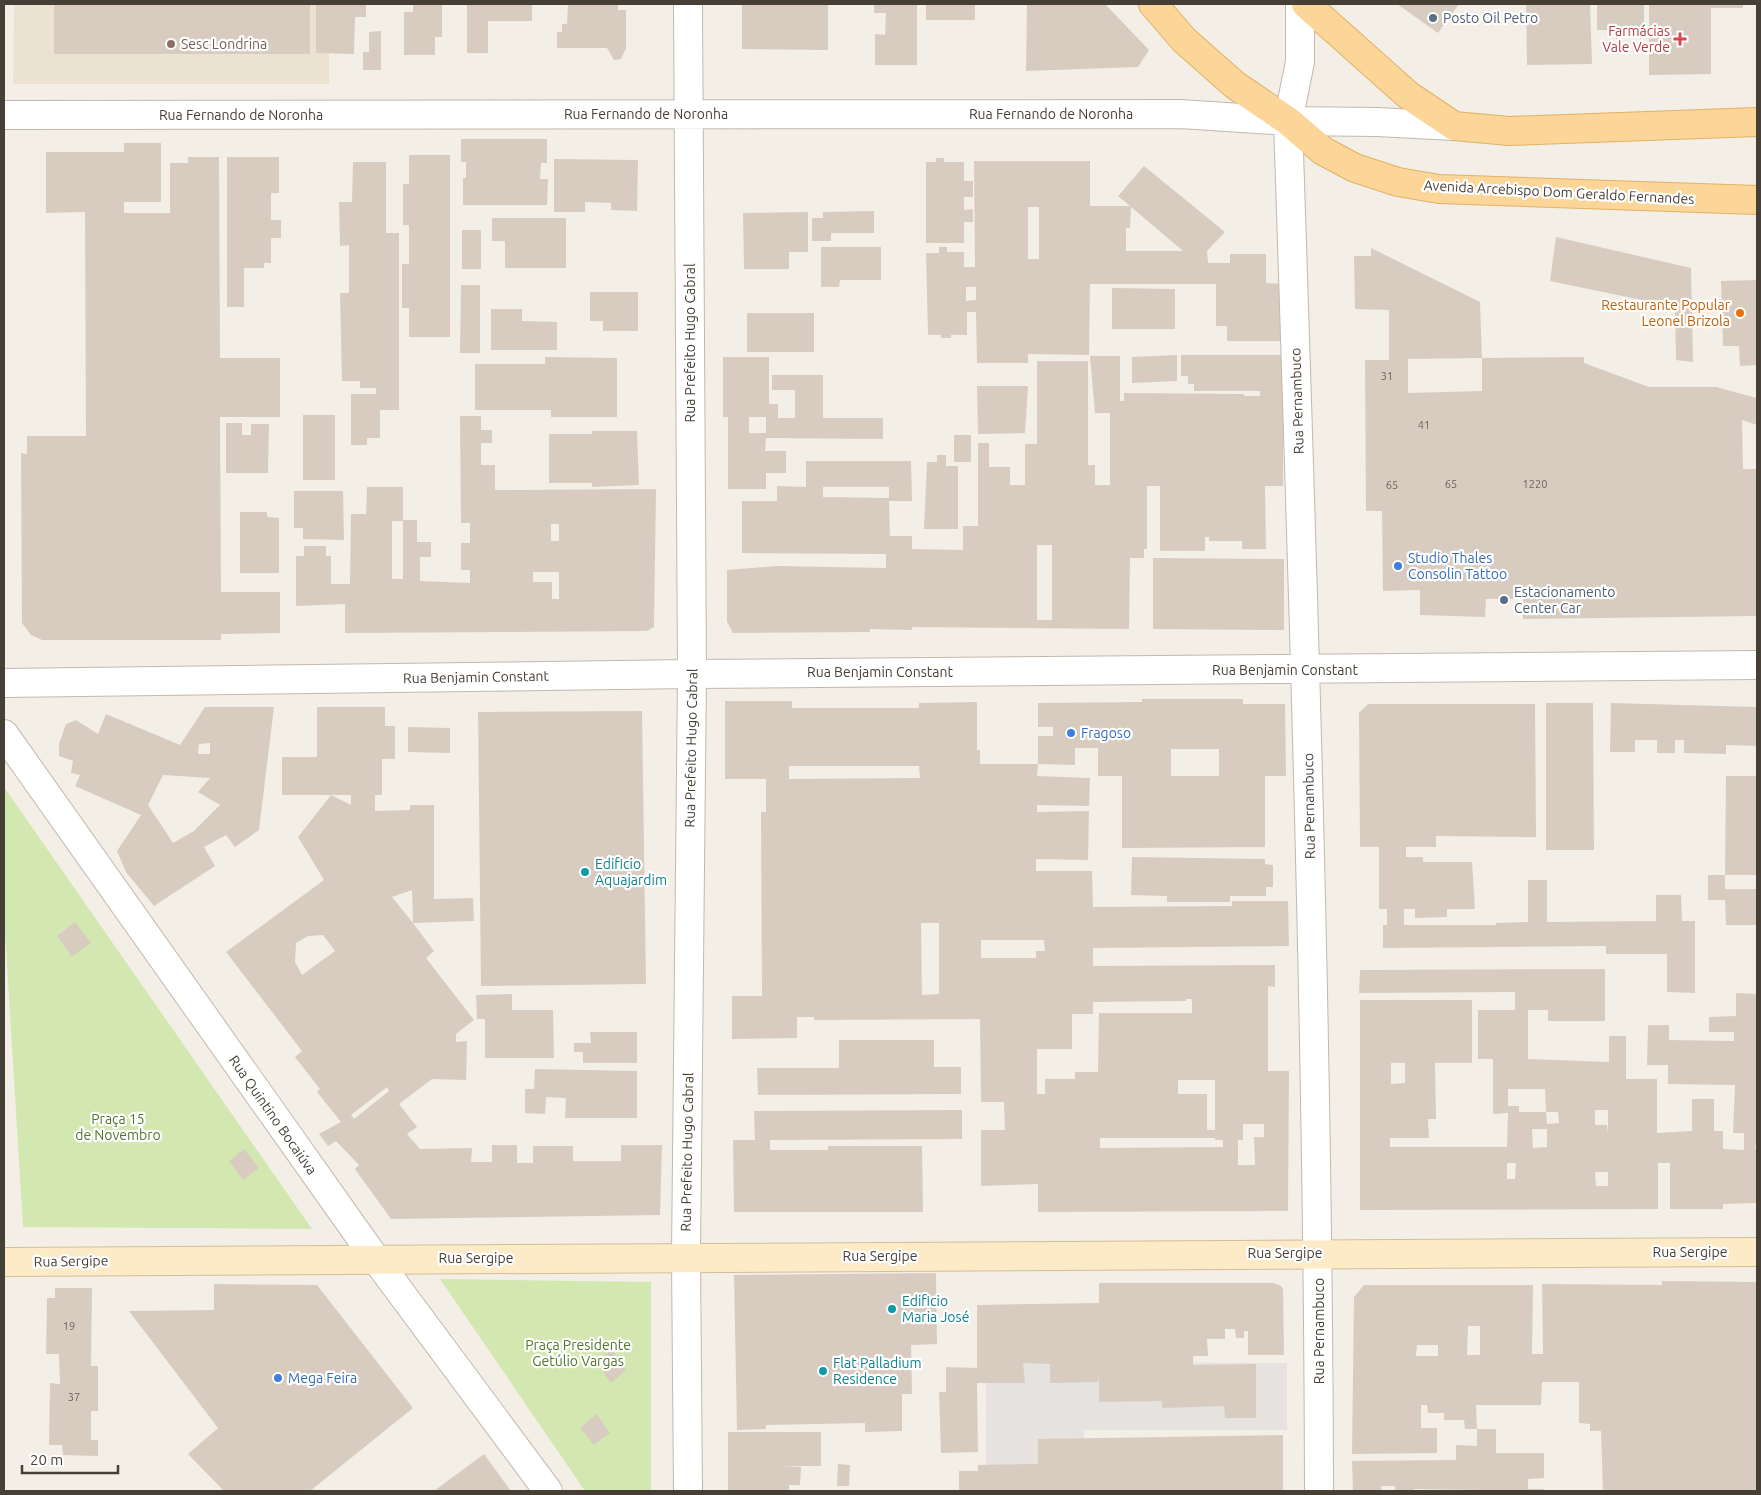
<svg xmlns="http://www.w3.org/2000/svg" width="1761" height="1495" viewBox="0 0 1761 1495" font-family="Ubuntu,sans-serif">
  <rect width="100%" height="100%" fill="#f3efe7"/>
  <path fill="#ece2d1" d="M14 4H329V84H13Z"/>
  <path fill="#d3e7b1" d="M4 787 312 1229 23 1227 4 916Z
    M440 1279 651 1282V1491H585Z"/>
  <path fill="#e5e2df" d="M986 1362 1287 1363V1430H1084V1491H986Z"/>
  <path fill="#d8ccc0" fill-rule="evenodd" d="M54 4H310V54H54Z
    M316 4H366V17H355L354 54 316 53Z
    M413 4H442V37H435V55H404V12H413Z
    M467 4H532V21H488V53H467Z
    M568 4H618V10H626V48L621 59 614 60 607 48H557V32H562V24H567Z
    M742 4H828V50L742 49Z
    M874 4H917V65H875V34L885 35 886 13H874Z
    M926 4H975V20H926Z
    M1027 4H1105L1149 50 1138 67 1026 71Z
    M1397 4H1459L1438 33Z
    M1526 4H1590L1592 64 1527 65Z
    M1597 4H1644V30H1597Z
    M1649 4H1743V8H1711V74L1649 75Z
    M381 31V70H363V52H369V32Z
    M461 139H547V163H541L540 179H548L547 205H463V178H466V162H461Z
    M124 143H161V202H124V213H170V163H188V157H219L220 358H280V417H220L221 592H280V633L221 634V640H42L31 635 22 623 21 453 27 454V436H86L85 212 46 213V152H124Z
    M409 155H450V337H409V308H402V264H409V225H403V184H409Z
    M227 157H279V193H271V220H281V238H271V263H264V268H244V307H227Z
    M936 158H944V162H964V181H973V197H964V210L973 209V222H964V243H926V162H936Z
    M554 159 638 160 637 211 611 210V203L585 202V212H554Z
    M974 161H1090V206H1130L1118 196 1144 166 1225 232 1207 251 1208 263H1230V254H1266V283L1284 284V341H1227V326H1216V284H1090L1089 355 1028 354V363H977L976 312H967V335H951V338H941V335H928L926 253H939V247H947V252H964V267H975ZM1028 207H1039V259H1028ZM1131 207 1183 251H1126V228H1130ZM966 287H976V300L966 301Z
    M353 162H386V233H399V410H380V438H367V445H351V394H376V388H360V381H342L340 293H349V245L340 246 339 202H352Z
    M874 211V233H831V241H812V218H823V212Z
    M808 212V252H789V269H744L743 213Z
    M492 218H566V268H505V241H492Z
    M462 230H481V269H462Z
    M1556 237 1691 268 1693 362 1676 360 1675 307 1550 281Z
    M821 247H881V280H840L839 287H821Z
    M1371 248 1480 302 1482 358 1408 359V393L1482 391V358L1584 357V363L1649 387H1716L1757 398V425L1742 420 1743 469H1757V616L1523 619V599H1486L1485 617 1420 615V590L1383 591 1382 511H1366L1365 360H1389V310L1355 309 1354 256H1371Z
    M1757 280V365L1740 366 1739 346H1723L1721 281Z
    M461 285H480V353H460Z
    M1112 288 1175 289V329H1112Z
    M590 292H638V331H603V321H590Z
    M491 309H522V321L557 322V350H491Z
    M747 313H814V352H747Z
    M1177 355V381L1132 383V357Z
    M1181 355H1283V486H1265L1266 549H1242V541H1209V537H1205V551H1160V486H1147V549H1144V558H1130L1129 629 912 627V630L870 629V632L733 633 727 622V570L777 566 886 568V554L742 553V501H777V486L806 487V461H911L912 501H889L890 536H912V549L963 550V526H978V443H989V467H1010V485H1025V444H1037V361H1088V465H1095V485H1110V413H1095L1090 356H1120V401H1124V393L1244 394V396H1260V391H1194V384H1188V376H1181ZM823 487H889V498L823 497ZM1037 545H1052V620H1037Z
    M545 357 617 358V417H551V410H475V364H545Z
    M723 357H769V404H778V418H795V390H772V375H823V418H883V439L766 438 765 451H786V473H766V489H728V417H723ZM749 417H766V433H749Z
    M977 386H1028L1025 433 978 434Z
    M303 415H335V480H303Z
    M460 416H481V430H492V443H481V465H495V490L656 489 654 627 647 631 345 633V604L296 606V556H304V546H326V556H331V584H350L351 514H366L367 487H403V521H392V579H403V520H417V542H431V557H420V581L470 583V570H461V543H470V523H461ZM551 524H559V541H551ZM533 572H559V599H552V582H533Z
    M226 423H242V435H251V424H269L268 473H226Z
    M592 431H637L639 485 592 487V483H549V434H592Z
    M954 435H971V462H954Z
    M937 455H946V466H958V529H924L927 462H937Z
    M294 491H343L344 540 303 539V528H294Z
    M240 512H267V517L279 518V573H240Z
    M1153 558 1284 559V630L1153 629Z
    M1142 699H1243V704H1285L1286 776H1265V847L1122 848V776H1098V748H1075V765L1038 764V736H1053V727H1038V703L1142 702ZM1171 749H1219V776H1171Z
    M725 701H792V708H919V703L977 702V750H980V764H1038L1037 776 1090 778 1089 806 1037 805V812L1089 811 1088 860 1036 859V871H1092L1093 907 1232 906V901H1288L1289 946 1093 948V966L1275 965V987L1268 986V1071H1289L1288 1211 1038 1212V1184L981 1186V1130H1005L1004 1102H981L980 1019 814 1020V1017H797V1038L732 1039V996H762L761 812H766V779H725ZM789 766H919L920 778 789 779ZM921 923H939V994L922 995ZM981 940H1044L1045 951H1036V958H981ZM1186 999H1192V1013H1099L1098 1072H1075V1079H1045V1094H1037V1049H1072V1014H1093V1002L1186 1001ZM1178 1080H1215V1130H1207V1094H1178ZM1243 1124H1264V1137H1254L1255 1165H1238V1140H1243ZM1100 1138H1215V1140H1223V1147L1100 1148Z
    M1546 703H1593L1594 850H1546Z
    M1611 703 1757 707V746L1726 745V754L1684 753V740H1675V753H1657V740H1635V752H1610Z
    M1368 704H1535L1536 837 1436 836V847H1406V857H1423V862H1472L1475 909H1447V917L1415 918V909H1404V925H1496V923L1528 922V880H1547V922L1656 921V895H1681L1682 921H1695V993L1667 992V954H1606V946L1383 948V925H1387V909H1379V847H1360L1359 713Z
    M205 707H274L259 830 235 847 226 835 204 847 215 866 154 906 126 872 117 851 141 815 75 786 80 775 71 773 73 761 59 756V744L66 724 76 720 98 734 106 714 180 745ZM210 743V754H198L199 744ZM163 775 210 778 198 792 220 805 194 831 173 843 148 805Z
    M317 707H385V726H395V759H382V795H375V811L410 810V805H434V899L473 898 474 921 413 923 434 951 426 958 474 1020 456 1034V1042L467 1041 466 1080 432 1079 399 1104 417 1127 407 1134 420 1149 472 1148 471 1162H492V1145H517V1163H533V1146H573V1161H621V1145H662L660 1215 391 1219 355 1169 359 1165 336 1141 328 1146 319 1134 341 1122 317 1092 320 1089 295 1057 302 1051 226 952 324 880 298 837 331 795H282V757H317ZM331 795H351V805ZM412 890 413 923 392 897ZM323 935 335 951 302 975 295 962 296 943 308 936ZM387 1087 389 1091 354 1119 351 1115Z
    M642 711 646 984 481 986 478 712Z
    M408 727 450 728V753L408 752Z
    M1726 776H1757V875H1725Z
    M1132 857 1265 859V864L1273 865V887H1266V896H1230V902H1167V896L1131 895Z
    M1708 875H1725V889H1757V925H1726L1725 900H1708Z
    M75 922 91 943 72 957 57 936Z
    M1605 969V1021H1548V1010H1528V1059L1609 1062V1036H1626V1079H1657V1133L1692 1131V1099H1714V1131H1723V1149L1744 1150V1133H1733L1735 1085 1668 1084V1065H1647L1648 1025H1669V1040L1734 1041V1032H1709V1017L1736 1016V993L1757 994V1133L1755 1149H1757V1203L1723 1204V1209H1670V1163H1658V1209L1360 1210V1000H1472V1063H1435L1436 1119H1428L1429 1138H1390V1147H1507L1508 1113 1493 1114V1059H1478V1010H1515V992L1359 993 1360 970ZM1391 1063H1405V1083L1391 1084ZM1508 1089H1545L1546 1112H1558L1559 1123 1547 1124 1546 1112H1519V1106H1508ZM1595 1110H1608V1133L1607 1125H1595ZM1532 1129H1547V1147L1533 1148ZM1507 1163H1516L1515 1179H1507ZM1595 1172H1608V1186H1596Z
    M512 994V1010H553L554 1058H485V1019H477L476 995Z
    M590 1032H637V1063H583V1052H574V1043H591Z
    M839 1040H934V1067H961V1094L758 1095 757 1068H839Z
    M535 1069 637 1071V1118H565L566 1098 546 1097 545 1114 525 1113V1089H534Z
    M962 1110V1139L770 1140V1150H828V1146H922L923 1212H734L733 1140H755L754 1111Z
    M244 1149 259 1168 243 1180 229 1161Z
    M936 1273 937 1344 911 1345 912 1394H902V1431L865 1432V1423L766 1425V1429L737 1430 734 1275Z
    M1662 1281 1757 1282V1491H1603L1601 1431H1590V1424L1579 1423V1382H1542L1541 1405H1476L1477 1429H1496V1453H1544V1478L1528 1479V1489H1544V1491L1414 1489V1491H1395V1486H1381L1382 1491H1353L1352 1461 1456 1460V1445L1477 1446V1429H1465L1464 1420H1444V1413H1428L1427 1405H1421V1428H1437V1453L1352 1454 1354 1297 1364 1285H1533L1532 1354H1543L1542 1284 1662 1285ZM1468 1326H1480V1355H1467ZM1417 1345H1438V1356H1416Z
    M1099 1283H1274L1281 1286 1283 1289 1284 1355H1248V1331H1244V1338H1236L1235 1329H1225V1339H1207L1208 1356H1193V1365L1256 1364V1418H1225L1224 1406 1162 1408V1401L1099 1402V1374L1098 1382 1050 1383V1364L1023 1363 1025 1383H977L978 1452 941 1453 939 1392H946V1367L977 1368V1305L1099 1303Z
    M214 1284 317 1285 413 1408 310 1491H224L188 1454 218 1428 129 1311 214 1310Z
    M55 1288H92L91 1366H98V1411H91V1440H98V1456L63 1455 62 1445H49L50 1383 60 1384 59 1354H46L47 1298H55Z
    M612 1349 626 1370 611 1383 596 1362Z
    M597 1414 610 1433 594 1445 580 1428Z
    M728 1432H821V1466H780L801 1467 800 1485H789V1491H728Z
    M1283 1435V1491H959V1471H978V1465L1038 1464V1439Z
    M484 1454 511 1491H434Z
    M838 1464 850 1465 849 1486H837Z"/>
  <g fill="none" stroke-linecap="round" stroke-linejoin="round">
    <defs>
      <path id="minor" d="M1288 121 1300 62V4"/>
      <path id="tertiary" d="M688 4 692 674 686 1257 688 1491
        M4 115 1180 114 1288 121 1377 122 1454 126
        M1288 121C1303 577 1318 1034 1319 1491
        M4 683 692 674 1757 665
        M4 734 375 1258 548 1491"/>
      <path id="secondary" d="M4 1262 1757 1252"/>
      <path id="primary" d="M1153 4 1184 40 1235 85 1288 121 1323 151 1355 168 1398 182 1439 189 1757 200
        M1306 4 1408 95 1454 126 1509 131 1757 122"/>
    </defs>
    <use href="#minor" stroke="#c2b8ad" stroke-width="30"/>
    <use href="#tertiary" stroke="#c2b8ad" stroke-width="30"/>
    <use href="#secondary" stroke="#d2be98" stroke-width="30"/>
    <use href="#primary" stroke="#e1b167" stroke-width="30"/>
    <use href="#minor" stroke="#fff" stroke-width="28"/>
    <use href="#tertiary" stroke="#fff" stroke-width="28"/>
    <use href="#secondary" stroke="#fdebc7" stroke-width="28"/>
    <use href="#primary" stroke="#fcd698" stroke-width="28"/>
  </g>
  <g fill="#5c6f8a" stroke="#fff" stroke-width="2">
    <circle cx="1433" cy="18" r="5"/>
    <circle cx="1504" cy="600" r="5"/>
  </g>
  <path fill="#e0444e" stroke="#fff" stroke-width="2" d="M1677.5 31.5h5v5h5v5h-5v5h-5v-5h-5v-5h5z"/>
  <circle fill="#8d6e63" stroke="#fff" stroke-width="2" cx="171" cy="44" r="5"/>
  <circle fill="#e8710a" stroke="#fff" stroke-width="2" cx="1740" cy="313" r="5"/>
  <g fill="#3f7fe0" stroke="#fff" stroke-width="2">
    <circle cx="1398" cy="566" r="5"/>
    <circle cx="1071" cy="733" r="5"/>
    <circle cx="278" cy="1378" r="5"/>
  </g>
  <g fill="#0f9aa8" stroke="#fff" stroke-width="2">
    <circle cx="585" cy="872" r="5"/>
    <circle cx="892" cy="1309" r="5"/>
    <circle cx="823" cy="1371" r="5"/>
  </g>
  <g text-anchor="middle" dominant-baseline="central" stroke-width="4.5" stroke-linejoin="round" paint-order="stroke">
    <g font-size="11" fill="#6a6258">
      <text x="1387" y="376">31</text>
      <text x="1424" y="425">41</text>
      <text x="1451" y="484">65</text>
      <text x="1535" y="484">1220</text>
      <text x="1392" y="485">65</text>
      <text x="69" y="1326">19</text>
      <text x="74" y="1397">37</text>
    </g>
    <g font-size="14" fill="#4e5e75" stroke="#fff" text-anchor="start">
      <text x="1443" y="18">Posto Oil Petro</text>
      <text x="1514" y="592">Estacionamento<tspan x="1514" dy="16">Center Car</tspan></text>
    </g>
    <g font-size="14" fill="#be3a42" stroke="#fff" text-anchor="end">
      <text x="1670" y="31">Farmácias<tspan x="1670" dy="16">Vale Verde</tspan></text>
    </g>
    <g font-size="14" fill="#785e54" stroke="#fff" text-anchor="start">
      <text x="181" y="44">Sesc Londrina</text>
    </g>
    <g font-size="14" fill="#463f36" stroke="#fff">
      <text x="646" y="114">Rua Fernando de Noronha</text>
      <text x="1051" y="114">Rua Fernando de Noronha</text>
      <text x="241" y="115">Rua Fernando de Noronha</text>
      <text transform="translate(1559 192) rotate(3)">Avenida Arcebispo Dom Geraldo Fernandes</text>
      <text transform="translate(690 343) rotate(-90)">Rua Prefeito Hugo Cabral</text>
      <text transform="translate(1297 401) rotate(-92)">Rua Pernambuco</text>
      <text x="1285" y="670">Rua Benjamin Constant</text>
      <text x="880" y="672">Rua Benjamin Constant</text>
      <text transform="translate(476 677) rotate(-1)">Rua Benjamin Constant</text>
      <text transform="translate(691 748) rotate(-89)">Rua Prefeito Hugo Cabral</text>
      <text transform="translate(1309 806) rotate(-91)">Rua Pernambuco</text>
      <text transform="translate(273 1115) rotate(55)">Rua Quintino Bocaiúva</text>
      <text transform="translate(687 1152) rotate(-89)">Rua Prefeito Hugo Cabral</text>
      <text x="1690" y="1252">Rua Sergipe</text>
      <text x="1285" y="1253">Rua Sergipe</text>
      <text x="880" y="1256">Rua Sergipe</text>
      <text x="476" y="1258">Rua Sergipe</text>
      <text transform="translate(71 1261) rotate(-1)">Rua Sergipe</text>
      <text transform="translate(1319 1331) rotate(-90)">Rua Pernambuco</text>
    </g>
    <g font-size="14" fill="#c56008" stroke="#fff" text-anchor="end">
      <text x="1730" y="305">Restaurante Popular<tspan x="1730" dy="16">Leonel Brizola</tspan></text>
    </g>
    <g font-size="14" fill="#366cbe" stroke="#fff" text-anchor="start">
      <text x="1408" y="558">Studio Thales<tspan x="1408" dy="16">Consolin Tattoo</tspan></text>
      <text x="1081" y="733">Fragoso</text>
      <text x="288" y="1378">Mega Feira</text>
    </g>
    <g font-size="14" fill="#0d838f" stroke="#fff" text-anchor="start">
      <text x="595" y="864">Edificio<tspan x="595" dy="16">Aquajardim</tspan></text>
      <text x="902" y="1301">Edificio<tspan x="902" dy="16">Maria José</tspan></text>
      <text x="833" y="1363">Flat Palladium<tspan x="833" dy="16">Residence</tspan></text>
    </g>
    <g font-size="14" fill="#4e772a" stroke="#fff">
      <text x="118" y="1119">Praça 15<tspan x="118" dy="16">de Novembro</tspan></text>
      <text x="578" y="1345">Praça Presidente<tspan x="578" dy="16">Getúlio Vargas</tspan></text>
    </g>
  </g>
  <rect width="1761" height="1495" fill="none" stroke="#463f36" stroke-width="10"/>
  <path d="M22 1465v8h96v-8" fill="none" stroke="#463f36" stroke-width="2.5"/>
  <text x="30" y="1465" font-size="15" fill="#463f36" stroke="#ffffff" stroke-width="4" paint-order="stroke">20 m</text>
</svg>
